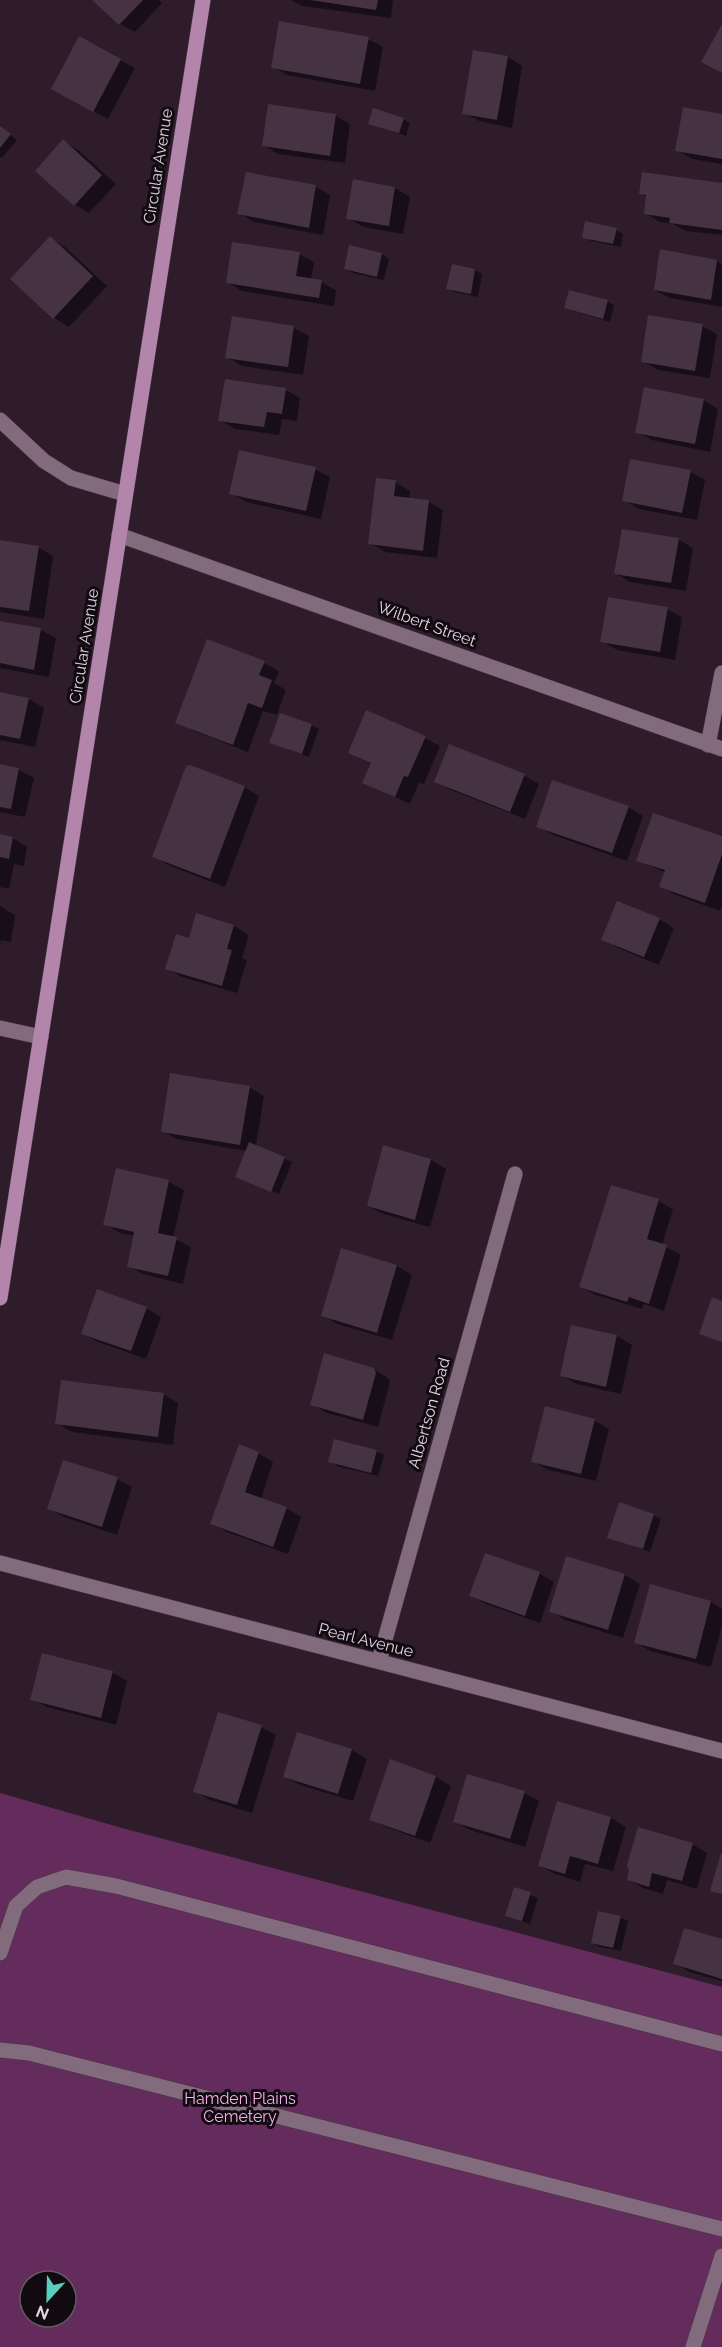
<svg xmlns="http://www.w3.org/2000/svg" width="722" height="2347" viewBox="0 0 722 2347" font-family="Raleway,sans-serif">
  <rect width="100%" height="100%" fill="#2e1c2b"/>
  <path fill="#642c5c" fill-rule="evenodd" d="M0 1793 122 1828 722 1987V2347H0ZM30 2281H66V2317H30Z"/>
  <path fill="#0007" d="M94 0H159L162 3 135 32 120 24Z
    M291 0H393L391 18 302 6Z
    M368 39 383 47 375 91 287 75 273 67Z
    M508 57 522 66 512 128 479 121 464 113Z
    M120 60 135 68 108 119 68 97Z
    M336 116 350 124 345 163 278 154 263 145Z
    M722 116V164L692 159 677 150Z
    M403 119 410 123 406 136 370 123Z
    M0 127 17 140 2 158 0 157Z
    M63 141 78 150 116 184 89 213 74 204Z
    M722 184V235L685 231 673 224 660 222 645 213 647 197 640 193Z
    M316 187 330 195 323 235 254 222 239 213Z
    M395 188 410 197 403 234 363 227 348 218Z
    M616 230 623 234 621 247 591 241 583 237Z
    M50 238 65 247 107 286 69 327 54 318 12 279Z
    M299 254 314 262 311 280 321 282 336 290 334 306 242 291 227 282Z
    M382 254 389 259 384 280 353 273 346 268Z
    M717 261 722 264V307L670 298 655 290Z
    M453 266 475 270 482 274 478 297 455 292 448 288Z
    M607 301 614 305 610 322 573 311 566 307Z
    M233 318 294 328 309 336 303 375 242 366 227 357Z
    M702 326 717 334 710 378 658 370 643 361Z
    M286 390 300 398 297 421 282 419 279 435 235 429 220 420Z
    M703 400 718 409 710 452 652 440 637 432Z
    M315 469 330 477 321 519 246 502 231 493Z
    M690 472 705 480 697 520 639 509 624 500Z
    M395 482 410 491 409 500 429 502 443 510 437 558 385 552 370 543Z
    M678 539 693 548 686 591 630 582 615 573Z
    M0 542 38 547 53 556 44 619 0 612Z
    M667 609 682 617 675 660 617 650 602 641Z
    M0 622 41 630 56 638 49 677 0 668Z
    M264 663 279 671 274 683 286 690 277 715 263 711 248 752 192 730 177 722Z
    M0 693 29 699 44 708 35 747 0 740Z
    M311 725 319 729 309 757 271 743Z
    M425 738 440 746 424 784 419 783 410 804 364 782 372 764 350 753Z
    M450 746 525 776 539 784 525 819 451 790 436 781Z
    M0 766 19 770 34 778 25 817 0 812Z
    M244 787 259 796 225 887 168 865 154 856Z
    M628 807 643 816 627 861 553 835 538 826Z
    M0 836 13 838 27 847 24 866 14 864 9 889 0 887Z
    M722 838V905L720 911 676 895 661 887 666 873 638 860Z
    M0 906 15 915 11 942 1 940 0 945Z
    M197 915 234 926 249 935 242 958 247 960 237 993 182 977 167 968 190 939Z
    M659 919 674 928 659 965 618 948 603 939Z
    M249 1087 264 1096 256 1146 292 1162 279 1194 244 1180 247 1151 177 1139 162 1131Z
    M385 1147 431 1160 446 1169 430 1227 383 1214 368 1206Z
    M117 1169 169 1182 184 1190 173 1238 191 1247 183 1284 143 1274 128 1266 135 1236 120 1233 105 1224Z
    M658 1201 673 1209 662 1245 681 1255 664 1311 644 1304 642 1309 596 1295 581 1287Z
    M342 1250 397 1266 412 1275 392 1340 337 1324 323 1315Z
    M146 1308 161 1317 146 1359 98 1342 83 1334Z
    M617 1336 632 1345 621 1394 577 1384 562 1376Z
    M373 1369 388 1378 390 1382 378 1427 327 1413 312 1404Z
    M163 1394 178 1403 173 1445 72 1432 57 1423Z
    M594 1420 609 1429 596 1481 548 1470 533 1461Z
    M376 1451 384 1455 378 1476 337 1466 330 1461Z
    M258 1453 273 1462 261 1499 286 1508 301 1517 288 1554 227 1532 212 1524Z
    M64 1461 117 1479 132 1487 117 1535 64 1517 49 1509Z
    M653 1515 661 1519 650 1552 609 1537Z
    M486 1554 540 1574 554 1582 540 1623 486 1604 471 1596Z
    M567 1558 625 1575 640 1584 623 1638 565 1620 551 1611Z
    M651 1586 711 1602 722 1609V1625L711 1667 650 1651 636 1642Z
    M112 1672 127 1681 116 1725 47 1707 32 1699Z
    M261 1727 276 1735 252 1813 210 1800 195 1791Z
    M298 1734 352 1750 367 1759 353 1801 300 1785 285 1777Z
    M391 1761 436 1777 451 1786 430 1843 386 1827 371 1819Z
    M524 1793 539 1801 525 1847 470 1830 455 1821Z
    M611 1818 626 1827 613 1871 585 1864 580 1882 555 1874 540 1866Z
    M692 1844 707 1853 697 1889 667 1880 663 1894 643 1888 628 1879 631 1870Z
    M515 1889 538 1898 530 1924 507 1915Z
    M620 1917 628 1921 621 1951 600 1947 593 1943Z
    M722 1941V1981L689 1972 675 1963Z"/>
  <path fill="#453242" d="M92 0H143L119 25Z
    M310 0H378L376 10Z
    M279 21 369 37 360 84 271 68Z
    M722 24V73L701 62Z
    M79 36 121 59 93 112 51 89Z
    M473 50 508 56 497 120 462 114Z
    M268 104 336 114 330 156 262 146Z
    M683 107 722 114V159L675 151Z
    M373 108 404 118 399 133 368 124Z
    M0 126 11 134 0 148Z
    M63 139 102 175 74 206 35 171Z
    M246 172 316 185 309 228 237 214Z
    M642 172 722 183V230L669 223 670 218 644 214 646 195 639 194Z
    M353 179 395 187 389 226 346 219Z
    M585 221 617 228 613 244 582 238Z
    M50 236 93 276 53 319 10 279Z
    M232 242 300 252 296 276 322 280 319 298 226 283Z
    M349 245 382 253 377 277 344 269Z
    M660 249 717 260 711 300 654 290Z
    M452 264 475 269 471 294 446 289Z
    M569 290 608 300 603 319 564 308Z
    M648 315 703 324 695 371 641 362Z
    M232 316 294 326 288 367 225 358Z
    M225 379 286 388 282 414 267 412 264 427 218 421Z
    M644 387 704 399 695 444 635 433Z
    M239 450 316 467 306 511 229 494Z
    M630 459 691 470 682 513 622 501Z
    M376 478 396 480 394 496 429 500 423 551 368 544Z
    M622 529 679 538 671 583 614 574Z
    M0 540 39 546 29 611 0 607Z
    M608 597 668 607 660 652 600 642Z
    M0 621 41 628 34 670 0 663Z
    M207 639 265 661 259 675 272 680 262 708 248 703 233 745 175 723Z
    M0 692 29 698 20 739 0 735Z
    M366 710 426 736 408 777 404 776 395 797 362 783 371 763 348 753Z
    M280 713 312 724 302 754 269 743Z
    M449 744 525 774 510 812 434 782Z
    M0 764 19 768 11 809 0 807Z
    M190 765 245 786 210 879 152 857 186 766Z
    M552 780 629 806 612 853 536 827Z
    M653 813 722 836V854L705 903 659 887 665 870 636 861Z
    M0 834 13 837 9 859 0 857Z
    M617 901 660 918 644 957 601 940Z
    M196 913 234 925 227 949 232 950 222 986 165 969 176 934 189 938Z
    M170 1073 250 1086 240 1145 161 1132Z
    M249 1142 285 1157 271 1192 235 1177Z
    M383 1145 431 1159 415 1220 367 1206Z
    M116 1168 169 1180 158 1233 177 1237 168 1276 127 1267 134 1232 103 1225Z
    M611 1185 659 1199 647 1239 667 1245 649 1304 629 1297 627 1302 579 1287Z
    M341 1248 397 1265 377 1333 321 1316Z
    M97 1289 147 1307 131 1351 81 1334Z
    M712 1297 722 1301V1342L699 1334Z
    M571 1325 617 1335 606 1387 560 1376Z
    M324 1353 374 1368 376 1373 363 1420 310 1405Z
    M61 1380 164 1393 158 1437 55 1424Z
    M545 1406 595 1419 581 1474 531 1462Z
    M334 1439 377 1450 371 1473 328 1462Z
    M239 1444 259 1452 245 1492 287 1507 273 1547 210 1524Z
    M63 1460 118 1477 102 1527 47 1509Z
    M619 1502 654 1514 643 1549 607 1538Z
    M485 1553 540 1572 525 1616 469 1596Z
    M566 1556 625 1574 608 1630 549 1612Z
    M650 1584 711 1601 696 1659 634 1643Z
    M42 1653 113 1671 101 1718 30 1700Z
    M218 1712 262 1725 237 1805 193 1792Z
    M297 1732 352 1749 338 1794 283 1777Z
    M390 1759 436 1776 415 1836 369 1820Z
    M467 1774 525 1791 510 1839 453 1822Z
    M557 1801 611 1817 598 1864 570 1856 565 1874 538 1866Z
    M638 1827 693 1843 682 1881 652 1873 649 1887 627 1880 629 1870 627 1865Z
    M721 1853H722V1894L710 1891Z
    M514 1887 531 1892 522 1921 505 1916Z
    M598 1911 621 1916 613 1948 591 1943Z
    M684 1928 722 1939V1979L673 1964Z"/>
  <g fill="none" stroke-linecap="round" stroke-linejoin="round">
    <defs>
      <path id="minor" d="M0 420 44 461 71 478 125 494
        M119 535 722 749
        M708 745 722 673
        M0 1028 41 1037
        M0 1563 722 1751
        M379 1661 515 1174
        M0 1953 16 1906 37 1887 66 1877 116 1886 722 2044
        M0 2050 29 2053 722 2229
        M693 2347 722 2256"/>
      <path id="major" d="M0 1298 203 0"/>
    </defs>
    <use href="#minor" stroke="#463744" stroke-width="16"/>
    <use href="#major" stroke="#463744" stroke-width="16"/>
    <use href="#minor" stroke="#816b7d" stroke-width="15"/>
    <use href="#major" stroke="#b385ab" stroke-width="15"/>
  </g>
  <g text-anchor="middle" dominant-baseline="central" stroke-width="6" stroke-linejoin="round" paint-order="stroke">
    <g font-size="16" fill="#e0d4de" stroke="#110a10">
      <text transform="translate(158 166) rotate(-81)">Circular Avenue</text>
      <text transform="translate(427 624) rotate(20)">Wilbert Street</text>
      <text transform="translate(84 646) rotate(-81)">Circular Avenue</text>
      <text transform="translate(429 1413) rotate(-74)">Albertson Road</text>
      <text transform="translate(366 1640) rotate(14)">Pearl Avenue</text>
    </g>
    <g font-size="16" fill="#f7afe9" stroke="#110a10">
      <text x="240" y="2098">Hamden Plains<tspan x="240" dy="18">Cemetery</tspan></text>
    </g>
  </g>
  <g transform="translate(48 2299) rotate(202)"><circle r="28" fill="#110a10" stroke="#645b62" stroke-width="1.5"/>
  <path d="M0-4.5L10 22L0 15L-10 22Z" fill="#59cebe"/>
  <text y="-9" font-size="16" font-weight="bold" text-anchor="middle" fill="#e0d4de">N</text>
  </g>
</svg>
